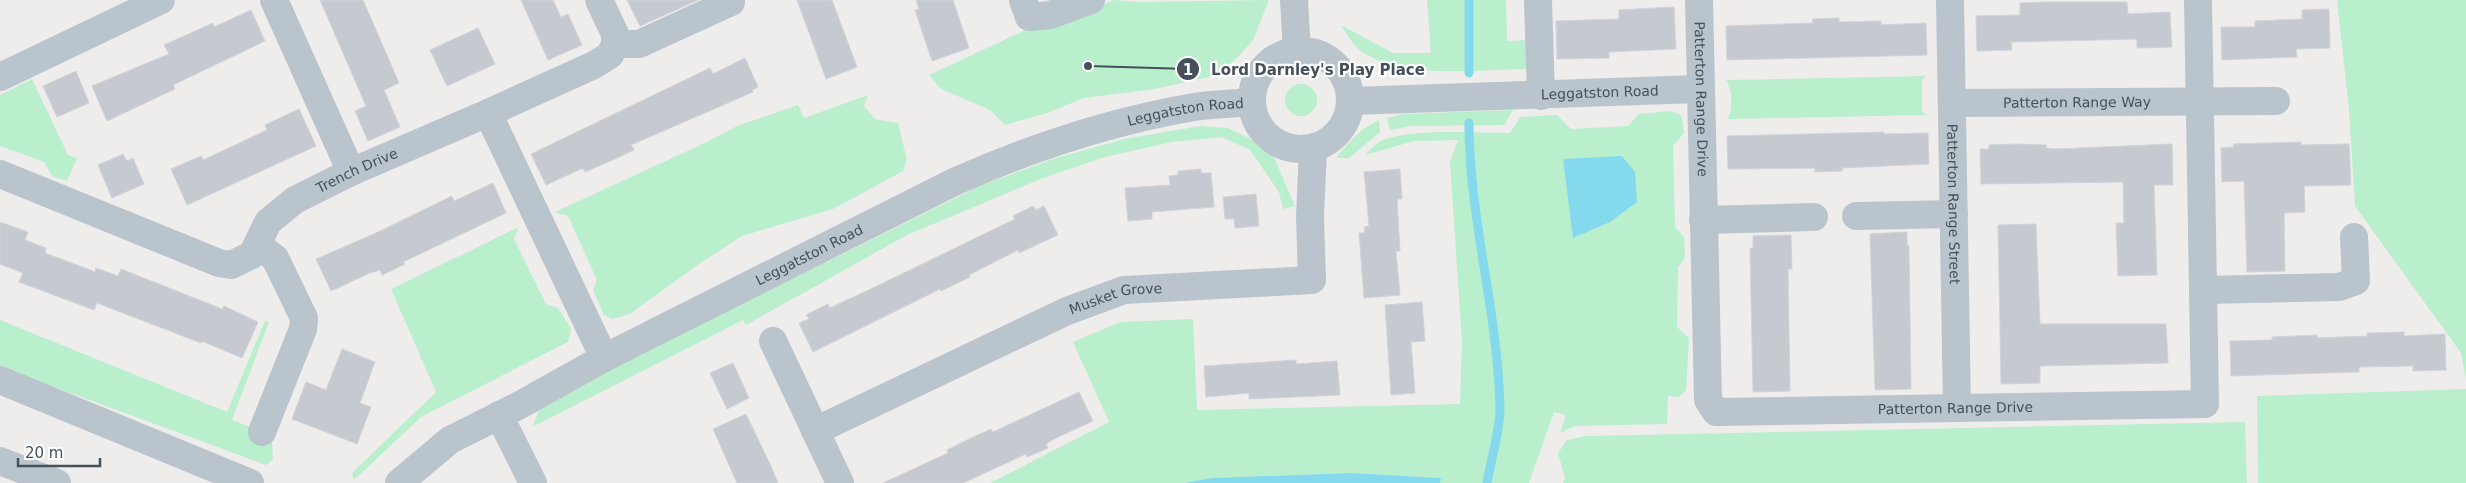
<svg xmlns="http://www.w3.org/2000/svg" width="2466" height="483" viewBox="0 0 2466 483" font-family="'DejaVu Sans',sans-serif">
  <rect width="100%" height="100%" fill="#efecec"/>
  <path fill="#b9efcd" d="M1114 0 1141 2 1269 0 1253 40 1237 58 1217 75 1155 89 1084 98 1047 113 1005 125 990 110 941 89 929 75 1032 27 1051 26Z
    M1427 0H1506L1507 41 1531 40 1530 69C1481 69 1400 81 1360 50 1352 44 1346 33 1341 25L1393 53H1431Z
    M2337 0H2466V379L2461 353 2355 206 2349 110Z
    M1926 76 1922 81V112L1927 115 1727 119C1734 110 1732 89 1726 80Z
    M32 79 68 155 77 158 67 181 52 176 44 162 0 146V95Z
    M1285 100a16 16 0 1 1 32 0a16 16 0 1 1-32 0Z
    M868 95 864 106 875 119 898 123 907 160 903 171 833 209 742 236 696 266 630 314 612 319 604 315 593 290 597 280 568 216 555 212 707 142 737 126 798 105 804 118Z
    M1513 110 1504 125 1411 126 1390 130 1387 118 1403 114Z
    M1670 111 1681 115 1684 133 1673 146 1675 227 1684 237 1685 258 1678 267 1677 327 1689 338 1686 390 1679 397 1668 396 1667 424 1575 426 1560 433 1566 415 1554 412 1529 483H1440V478L1352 473 1211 478 1184 483H990L1109 422 1073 342 1120 322 1193 319 1197 410 1460 404 1462 342 1450 162 1458 140 1414 141 1365 155C1370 150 1376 143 1383 140 1415 128 1474 133 1510 133L1520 117 1557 115 1571 129 1628 126 1639 114Z
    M1379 120 1380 132 1349 158H1336C1348 143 1361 128 1379 120Z
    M1201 126 1228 128 1249 138 1272 153 1295 206 1283 209 1279 192 1250 150 1222 137 1172 142 1105 157 1043 178 907 235 746 325 743 320 532 427 541 407 553 398 982 185 1053 159 1124 139Z
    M519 227 514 239 546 304 558 308 571 329 568 342 421 417 354 480 352 473 436 392 391 289Z
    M0 320 227 412 265 321 269 322 232 420 251 427 272 441 273 460 266 465 0 367Z
    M2466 389V483H2258L2257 396Z
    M2245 422 2247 483H1563L1565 478 1558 453 1567 440 1586 436Z"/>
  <path fill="#85d9ec" d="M1622 156 1635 172 1637 202 1610 222 1573 238 1563 159Z
    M1352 473 1441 478 1440 483H1184L1211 478Z"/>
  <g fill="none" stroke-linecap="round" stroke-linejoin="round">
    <path stroke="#85d9ec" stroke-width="9" d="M1469 73V0
      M1469 123C1469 218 1498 312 1500 408 1500 430 1491 460 1487 483"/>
  </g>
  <path fill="#c6c9cf" stroke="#d0d3d8" d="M320 0H363L399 83 384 90 400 127 368 141 355 111 366 106Z
    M521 0H553L561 17 568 14 582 45 548 60Z
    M627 0H698L640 26Z
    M797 0H832L857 67 826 79Z
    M916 0H953L969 48 932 61 915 10 919 9Z
    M2046 2H2127L2128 14 2170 12 2172 47 2137 48V39L2055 41 2011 42 2012 50 1977 51 1976 16 2020 15V3Z
    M1674 7 1676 49 1609 52V58L1557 59 1556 21 1619 19V10Z
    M2329 9 2330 48 2296 49 2297 57 2222 60 2221 27H2255V21L2302 19V10Z
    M251 10 265 41 173 85 175 89 107 121 92 86 169 54 164 45 213 23 214 27Z
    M1839 18V22L1881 21V25L1926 23 1927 55 1727 60 1726 26 1813 23 1812 19Z
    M478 28 495 64 447 86 430 50Z
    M745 58 758 87 752 90 753 92 631 145 634 150 615 159 585 172 583 168 546 185 531 154 710 68 713 74Z
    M76 71 89 103 57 117 43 86Z
    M299 109 316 146 187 205 171 169 201 156 203 160 267 130 265 125Z
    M1884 132V134L1928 133 1929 164 1842 168V171L1815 172V168L1728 169 1727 136Z
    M2301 142V145L2349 144 2351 185 2304 186 2305 212 2284 213 2285 271 2247 272 2244 181 2222 182 2221 148 2234 147 2233 144Z
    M2016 144 2046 145V148L2055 149 2172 144 2173 185H2154L2157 275 2118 276 2116 223H2124L2123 182 1981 184 1980 149H1989V145Z
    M123 154 127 161 133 158 144 184 112 198 98 165Z
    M1201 169V173H1211L1214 207 1152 212V219L1128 221 1125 188 1170 185 1169 176 1178 175V171Z
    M1400 169 1402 199H1397L1400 251H1396L1400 295 1364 298 1359 233H1365L1364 227 1369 226 1364 172Z
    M493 183 506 213 403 262 405 264 393 270 382 275 380 270 370 273 331 291 316 259 376 233 452 196 454 201Z
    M1256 194 1259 226 1235 228 1234 219H1225L1223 197Z
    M1033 206 1036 210 1044 206 1058 235 1019 253 1018 250 969 275 970 277 941 291 940 289 813 352 799 323 809 319 806 315 828 304 830 308 877 286 1015 219 1013 216Z
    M0 222 28 232 25 240 46 248 45 253 85 268 95 272 96 268 118 276 121 269 222 309 224 306 258 322 242 358 202 341 201 343 97 303 94 310 19 282 23 273 0 264Z
    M2036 224 2040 324H2166L2168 363 2040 366V383L2001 384 1998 225Z
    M1907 232V246L1909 245 1911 389 1875 390 1870 234Z
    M1791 235 1792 269H1788L1790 391 1753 392 1750 248H1753V236Z
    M1422 302 1425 341 1411 342 1415 393 1391 395 1385 305Z
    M2404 332V336L2445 334 2446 370 2413 371V366L2359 367V372L2231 376 2230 341 2272 340V337L2295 336 2317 335V338L2367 336V333Z
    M342 349 375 362 360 403 371 407 357 444 292 419 306 382 326 390Z
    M1296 360V364L1337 361 1340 395 1249 399V393L1206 397 1204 366Z
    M733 363 749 398 727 409 710 373Z
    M1079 392 1093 421 1054 439 1046 444 1048 448 1027 457 1026 454 963 483H883L948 453 947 450 969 439 991 429 993 432Z
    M746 414 770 464 778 483H737L713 429Z"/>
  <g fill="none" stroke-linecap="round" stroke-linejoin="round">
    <g stroke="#bac4cc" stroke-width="28">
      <path d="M274 0 351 172"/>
      <path d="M599 0 615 34V44"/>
      <path d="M1023 0 1029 17 1050 15 1091 0"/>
      <path d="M1294 0 1297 51"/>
      <path d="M1538 0 1541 96"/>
      <path id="s1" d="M1699 0 1708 400 1716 412 2205 404 2198 0"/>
      <path id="s2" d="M1950 0 1957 408"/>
      <circle cx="1301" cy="100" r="49"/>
      <path d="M0 77 161 0"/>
      <path id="s3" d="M1351 101 1699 89"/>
      <path id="s4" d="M1953 103 2276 101"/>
      <path d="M488 113 594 65 610 55 615 44H639L731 2 730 0"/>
      <path id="s5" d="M0 174 219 263 231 265 252 255 268 222 295 200 351 172 488 113 604 358"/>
      <path d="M1856 216 1954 214"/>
      <path d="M1703 220 1814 217"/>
      <path d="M257 245 275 258 304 318 303 329 262 432"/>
      <path d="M2203 290 2339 287 2356 281 2354 237"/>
      <path d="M773 341 840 483"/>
      <path d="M0 380 250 483"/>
      <path d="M499 415 533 483"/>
      <path id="s6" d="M815 431 1067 311 1124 290 1312 280 1310 217 1313 149"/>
      <path d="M0 461 57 483"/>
      <path id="s7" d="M399 483 450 440 518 406 604 358 954 182C1030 148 1113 121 1194 107 1213 104 1233 104 1252 102"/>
    </g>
  </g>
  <g text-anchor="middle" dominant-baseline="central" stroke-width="4.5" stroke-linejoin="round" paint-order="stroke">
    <g font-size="14" fill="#45505a" stroke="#fff">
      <text stroke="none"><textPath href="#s3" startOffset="249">Leggatston Road</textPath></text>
      <text stroke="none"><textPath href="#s1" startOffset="99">Patterton Range Drive</textPath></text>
      <text stroke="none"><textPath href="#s4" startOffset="124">Patterton Range Way</textPath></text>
      <text stroke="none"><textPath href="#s7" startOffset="876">Leggatston Road</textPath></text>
      <text stroke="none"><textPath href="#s5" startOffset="412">Trench Drive</textPath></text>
      <text stroke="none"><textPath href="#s2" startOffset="204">Patterton Range Street</textPath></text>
      <text stroke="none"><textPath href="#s7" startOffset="471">Leggatston Road</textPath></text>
      <text stroke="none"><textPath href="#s6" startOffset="330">Musket Grove</textPath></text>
      <text stroke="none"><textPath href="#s1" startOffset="654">Patterton Range Drive</textPath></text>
    </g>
  </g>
  <path fill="none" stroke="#45505a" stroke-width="2" d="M1088 66L1188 69"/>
  <g fill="#45505a" stroke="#fff" stroke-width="2">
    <circle cx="1088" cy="66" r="5"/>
    <circle cx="1188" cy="69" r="12"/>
  </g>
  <g font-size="15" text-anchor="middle" font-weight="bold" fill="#fff">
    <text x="1188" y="75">1</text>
  </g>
  <g font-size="15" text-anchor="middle" font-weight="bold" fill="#45505a" stroke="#fff" stroke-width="4.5" stroke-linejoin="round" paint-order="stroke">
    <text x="1318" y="75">Lord Darnley's Play Place</text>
  </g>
  <path d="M18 458v8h82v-8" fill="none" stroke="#45505a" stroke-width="2.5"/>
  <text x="25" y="458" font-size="15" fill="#45505a" stroke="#ffffff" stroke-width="4" paint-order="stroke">20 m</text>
</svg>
